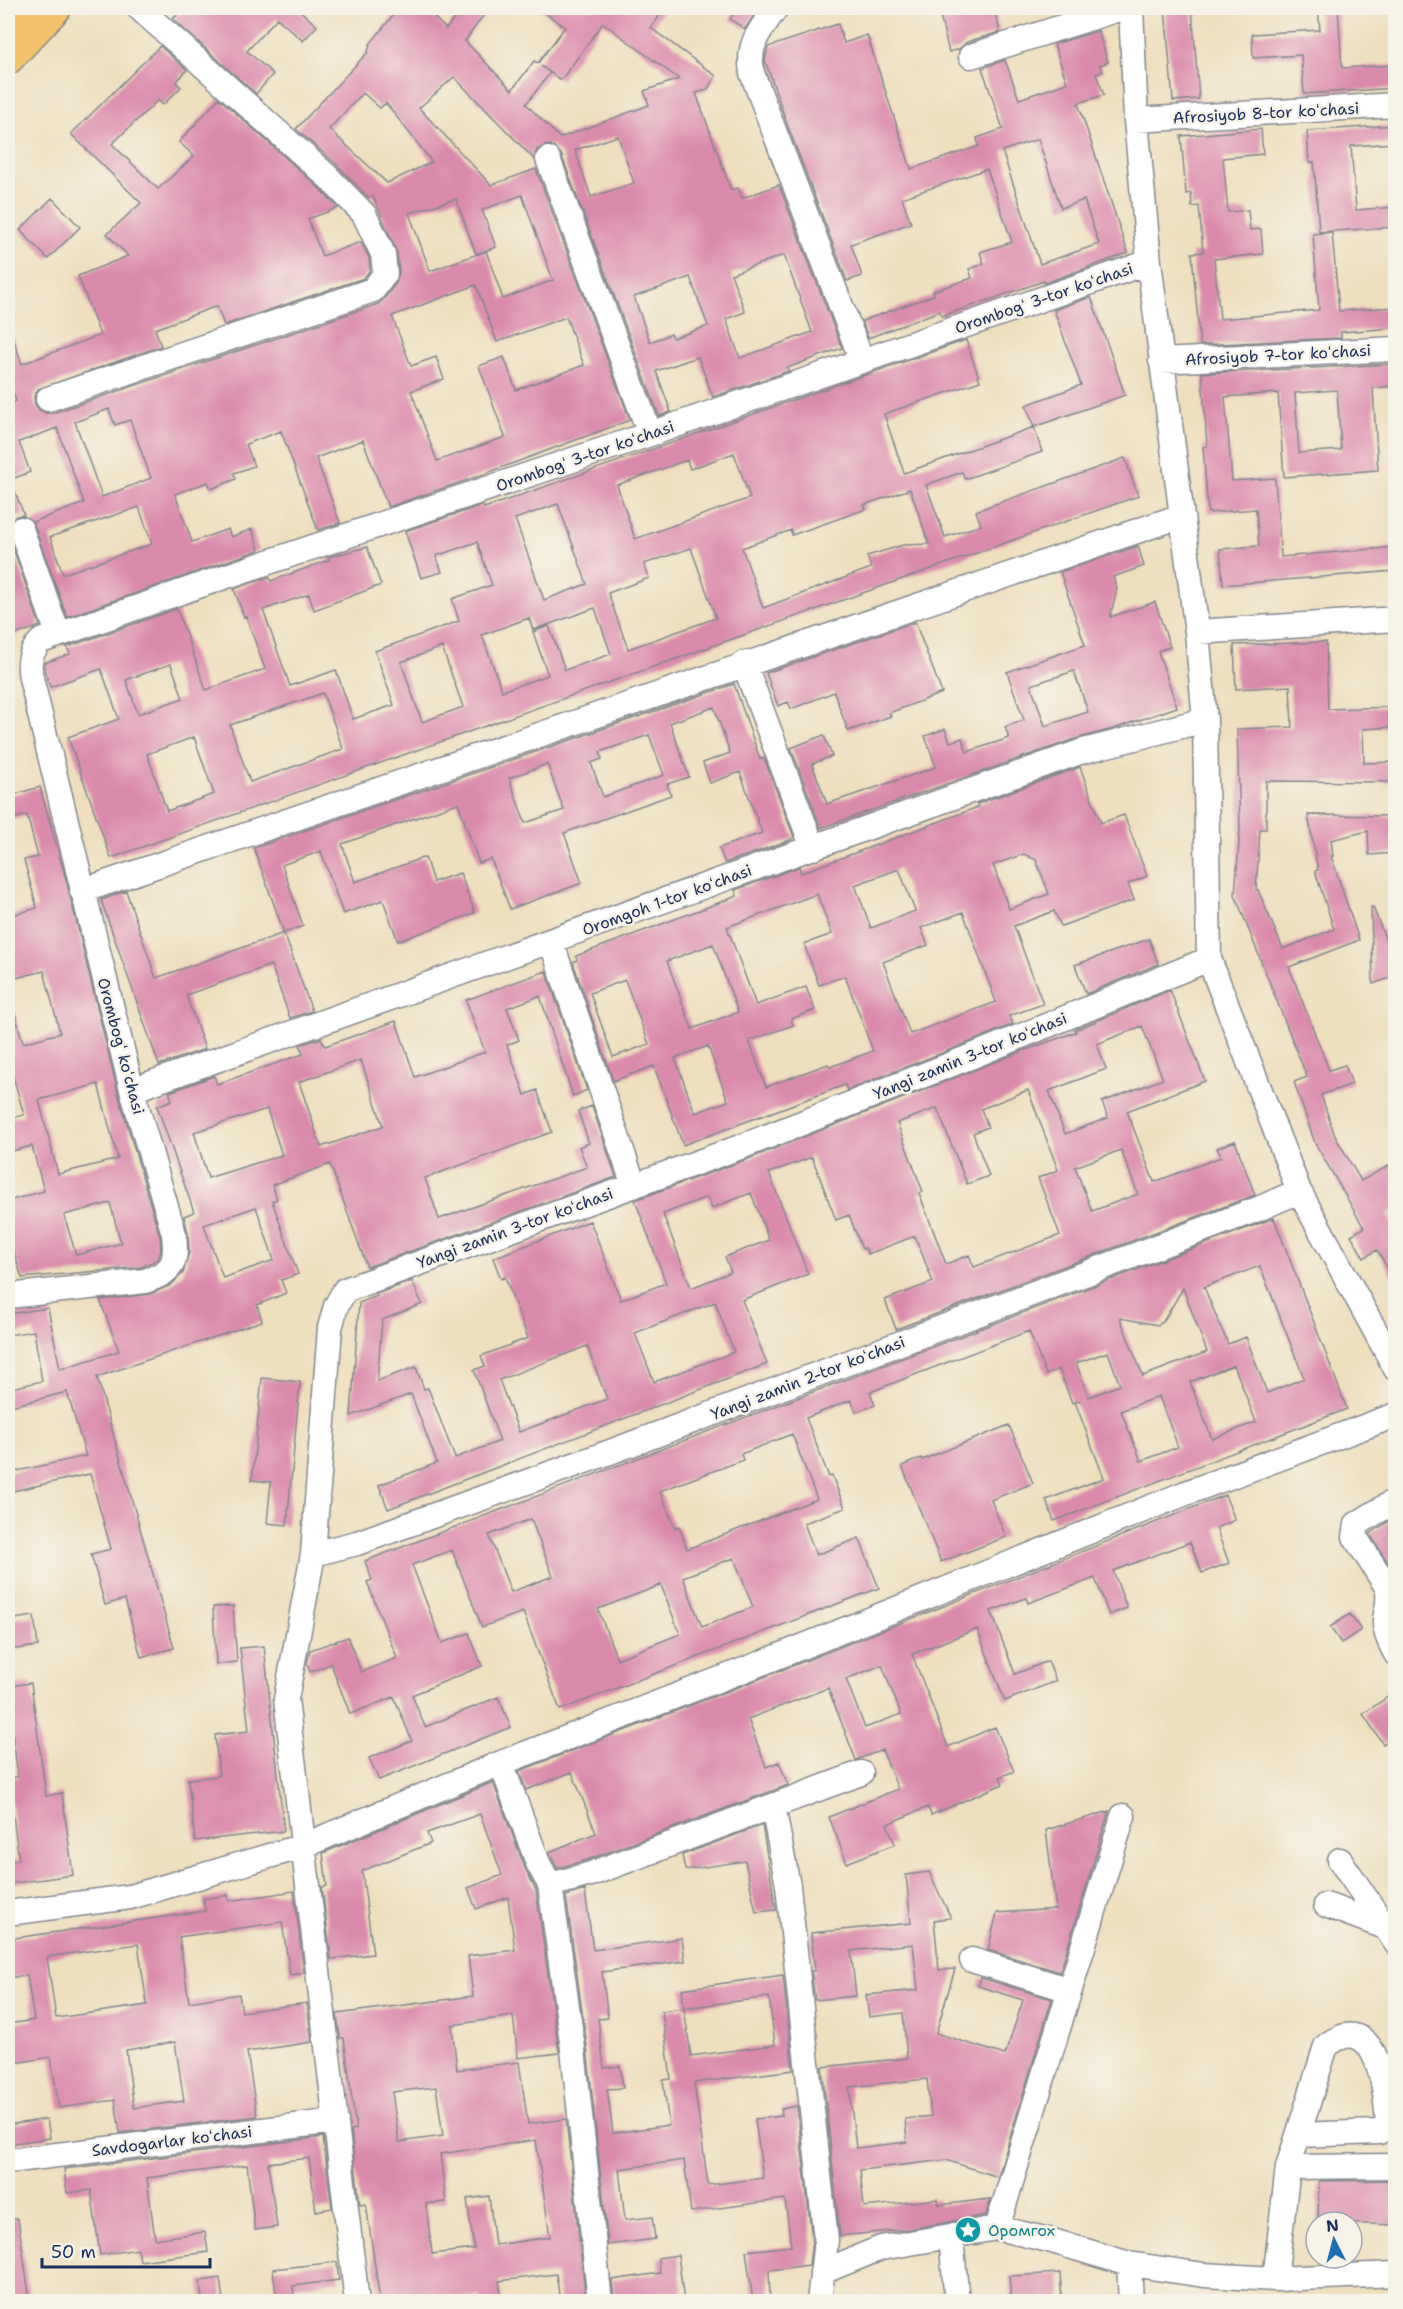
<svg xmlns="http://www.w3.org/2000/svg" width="1403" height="2309" viewBox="0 0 1403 2309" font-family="'Shantell Sans',sans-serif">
  <rect width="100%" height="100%" fill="#f7f3e8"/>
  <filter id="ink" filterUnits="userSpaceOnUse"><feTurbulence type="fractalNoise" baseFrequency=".0167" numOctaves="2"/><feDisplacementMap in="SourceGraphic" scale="12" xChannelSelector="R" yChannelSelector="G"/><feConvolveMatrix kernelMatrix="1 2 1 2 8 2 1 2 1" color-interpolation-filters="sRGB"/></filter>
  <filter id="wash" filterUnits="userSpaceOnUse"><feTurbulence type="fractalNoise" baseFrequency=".008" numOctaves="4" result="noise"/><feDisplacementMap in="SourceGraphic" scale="24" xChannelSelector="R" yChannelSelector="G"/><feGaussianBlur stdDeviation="1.35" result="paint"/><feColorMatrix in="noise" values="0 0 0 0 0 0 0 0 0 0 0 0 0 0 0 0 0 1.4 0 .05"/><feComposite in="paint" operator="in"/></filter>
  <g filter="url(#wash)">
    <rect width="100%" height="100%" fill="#eedfbd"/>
    <g id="blocks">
      <path fill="#da8bac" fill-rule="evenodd" d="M184 8H297L317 26 303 41 277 18 247 51 273 74 256 94 173 19Z
        M399 8H425L446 29 462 8H489L465 41 512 90 534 61 538 63 565 27 538 8H665L651 28 716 76 707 90 696 93 731 190 738 188 742 198 779 185 842 348 787 368 789 371 713 397 698 357 656 371 671 412 659 416 561 154 551 145 544 146 537 150 534 159 454 77 419 108 491 185 536 169 630 420 473 478 388 507 363 440 316 458 340 523 318 530 281 431 246 444 254 466 234 473 236 479 211 489 208 482 175 494 192 542 228 529 231 537 252 529 259 550 67 617 33 522 84 503 57 428 19 442 30 472 12 479 8 466V404L16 401 8 378V330L10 329 22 364 100 335 78 276 128 256 107 234 141 203 71 134 160 46 187 70 176 82 181 87 163 105 158 100 112 144 158 189 194 156 179 142 219 98 317 186 338 208 308 219 322 256 361 242 369 258 370 270 364 278 224 325 217 306 155 329 161 346 38 389 34 397 35 404 39 410 46 413H53L378 304 384 299 396 283 399 273 397 253 373 196 368 197 337 165 296 129 368 52 370 44ZM603 23 679 79 644 91 649 105 560 138 526 104 550 73 541 66 561 80ZM363 93 380 108 386 103 432 162 387 183 329 129ZM618 136 634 183 591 197 575 150ZM522 195 553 280 503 299 486 251 430 271 409 213 456 199 476 254 496 247 482 210ZM784 255 812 332 740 358 726 319 745 312 731 274ZM690 277 708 326 673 338 671 334 650 342 634 297ZM476 285 497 342 566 317 584 365 516 390 504 357 479 366 505 437 437 461 411 391 444 379 436 357 411 366 392 316ZM109 409 115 425 130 420 151 478 102 497 75 422ZM139 507 152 544 63 574 50 537Z
        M737 8H759L745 29 730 19Z
        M938 8H956L957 14 983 8H994L1000 32 967 42 959 49 949 52Z
        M1165 8H1192L1199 99 1173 101Z
        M1318 8H1338L1342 68 1395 65V88L1304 94 1301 55 1253 58 1252 34 1320 30Z
        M838 24 844 43 867 35 911 169 979 146 977 138 1003 129 982 68 1005 60 1019 99 1067 83 1054 44 1098 31 1108 62 1100 65 1103 71 1096 74 1104 95 1078 103 1128 253 1045 283 1044 281 942 316 940 311 868 338 862 321 934 295 933 291 972 278 969 269 984 264 980 252 1012 242 987 169 902 198 911 223 851 244 862 276 847 281 787 124 765 60 768 47ZM1038 139 1061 208 1084 200 1099 244 1040 264 1002 151Z
        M1395 125V143L1351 146 1356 210 1395 207V227L1319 232 1314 162 1309 163 1307 131Z
        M1261 129 1263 154 1223 158 1228 212 1248 210 1250 230 1261 229 1263 254 1214 259 1220 319 1319 310 1313 234 1332 232 1339 311 1395 307V328L1341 332V338L1200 345 1192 253 1203 252 1199 206 1192 207 1191 193 1186 194 1181 136Z
        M52 198 80 227 48 259 20 230Z
        M1091 297 1125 395 1034 427 1026 405 1081 385 1054 310Z
        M966 340 980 381 884 414 904 473 1034 427 1042 452 965 479 962 472 926 485 945 537 981 525 976 511 1125 458 1138 496 111 858 68 737 119 719 101 669 50 687 45 672 44 663 70 654 67 647 177 609 206 690 265 669 246 616 244 617 234 589 269 577 271 581 329 560 328 557 367 547 381 585 314 610 309 594 263 610 290 686 336 670 353 719 394 705 375 651 459 621 452 599 492 585 477 542 436 556 442 572 421 578 405 531 483 505 484 508ZM734 453 750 498 635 539 617 485 687 460 690 469ZM910 489 929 544 903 545 867 556 871 568 763 608 742 548 791 530 792 535 866 509 864 505ZM558 504 587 584 544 600 515 519ZM691 548 716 618 628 649 608 593 649 578 644 564ZM595 608 611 654 565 670 549 626 533 632 548 675 502 691 482 635 529 618 533 630ZM442 647 463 707 422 722 401 662ZM171 664 183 698 138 714 126 680ZM323 693 343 749 250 782 230 725ZM194 737 214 794 167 811 147 754Z
        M1395 364V386L1373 388 1378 470 1284 477 1278 393 1225 397 1232 481 1275 478 1281 557 1395 547V571L1223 585 1220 549 1259 546 1256 509 1208 513 1203 447 1207 446 1202 373ZM1337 390 1341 450 1299 453 1295 393Z
        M8 477H9L24 515 16 516 8 525Z
        M8 533 40 626 12 636 8 624Z
        M1138 546 1144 566 1113 577 1117 589 1110 617 1155 602 1170 647 1158 651 1177 707 1113 729 1075 739 821 828 791 748 824 735 832 756 812 764 827 804 936 767 925 736 945 729 950 742 962 738 967 752 1009 738 1005 727 1024 720 1007 672 1085 645 1060 572ZM1074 671 1088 712 1045 726 1031 685Z
        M915 622 942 693 889 713 891 716 848 731 834 692 791 709 788 702 778 706 766 673Z
        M1326 642 1328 709 1395 707V727L1363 729 1364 763 1395 762V782L1266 781V829H1260L1256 890H1258L1283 949 1334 929 1315 871 1318 870 1308 815 1395 816V853L1369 855 1368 831 1331 840 1333 856H1331L1359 940 1289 967 1329 1070 1345 1065 1352 1084 1321 1095 1335 1136 1361 1181 1395 1162V1210L1388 1214 1395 1226V1281L1377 1250 1364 1258 1351 1235 1364 1228 1315 1143 1294 1082 1307 1077 1235 895 1240 829 1237 729 1292 727 1290 686 1236 689 1234 645Z
        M734 684 760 759 764 758 794 837 790 840 725 863 719 848 762 833 740 772 710 783 703 763 730 753 714 707 670 723 689 777 667 784 671 795 564 833 582 883 510 909 491 859 479 863 458 803 342 844 355 882 425 857 433 882 460 873 475 913 398 941 383 900 343 914 321 851 282 865 303 926 284 933 254 848ZM649 735 664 775 603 797 591 763 602 759 600 752ZM547 764 564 810 525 823 509 778Z
        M1080 767 1101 823 1124 815 1147 876 1128 884 1134 900 1061 926 1054 911 1014 926 1043 1004 1009 1016 1013 1024 970 1042 847 1090 845 1085 683 1145 654 1066 613 1081 573 962 577 960 576 956 737 896 735 890 799 867 801 873 978 807 977 804ZM1024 854 1036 860 1049 894 1009 909 993 865ZM899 869 915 911 871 928 855 885ZM817 894 832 934 804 944 819 985 845 976 873 1051 830 1067 828 1064 766 1087 749 1041 793 1025 791 1019 815 1010 806 987 756 1005 727 927ZM963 912 996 1002 910 1034 883 962 928 945 921 928ZM713 944 738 1012 692 1029 667 961ZM625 980 649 1044 613 1057 590 993ZM708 1046 728 1101 695 1113 675 1058Z
        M40 787 67 883 118 1093 160 1237 161 1251 158 1259 142 1267 22 1278 8 1233V1201L44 1191 32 1146 8 1152V1119L24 1115 10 1065 8 1066V1007L13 1006 23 1043 60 1033 44 971 8 980V916L37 908 24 860 38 857 27 815 8 820V796ZM98 1084 118 1159 58 1174 39 1100ZM110 1203 121 1243 76 1255 64 1215Z
        M126 891 156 978 284 933 312 1011 290 1018 271 965 186 995 205 1049 159 1065 101 900Z
        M1371 907H1373L1395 964V976L1373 984Z
        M1149 939 1158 964 1086 994 1075 965Z
        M546 971 587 1090 573 1096 540 996 507 1008 519 1040 507 1045 525 1095 537 1090 552 1132 425 1178 439 1219 587 1167 579 1147 589 1143 578 1111 592 1106 616 1177 367 1267 330 1164 272 1185 277 1199 272 1201 298 1274 281 1280 286 1293 257 1305 262 1321 97 1377 174 1648 141 1657 125 1599 105 1605 91 1554 111 1549 90 1474 8 1492V1473L86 1456 67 1392 8 1407V1389L42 1381 34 1331 8 1335V1314L48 1308 60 1369 119 1351 100 1300 150 1294 171 1285 183 1273 189 1252 188 1233 184 1216 194 1212 157 1106 172 1100 169 1092 214 1076 217 1084 303 1054 300 1045 321 1038 325 1046 396 1021 415 1077 485 1052 466 1000ZM361 1060 383 1126 321 1147 299 1082ZM267 1109 282 1155 208 1178 194 1132ZM256 1207 274 1260 223 1278 204 1225Z
        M1170 990 1205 1081 1127 1111 1154 1182 1221 1157 1217 1148 1235 1141 1255 1195 896 1329 885 1300 933 1282 915 1236 868 1254 865 1248 862 1249 849 1215 836 1220 812 1157 769 1173 808 1274 742 1300 767 1364 388 1509 379 1485 437 1463 411 1394 351 1416 359 1303 377 1296 376 1294 412 1281 422 1304 382 1320 377 1381 416 1367 424 1389 428 1388 455 1458 500 1441 474 1370 485 1366 481 1356 528 1338 505 1277 501 1279 493 1258 590 1221 621 1300 666 1283 635 1200 748 1159 1023 1051 1076 1032 1075 1030ZM1142 1026 1163 1079 1102 1102 1108 1118 1065 1134 1049 1091 1106 1069 1097 1044ZM1028 1090 1058 1170 1038 1178 1060 1235 974 1267 969 1255 946 1264 919 1193 923 1192 897 1123 937 1108 967 1184 989 1176 973 1133 988 1127 981 1109ZM1121 1150 1138 1194 1092 1211 1075 1167ZM751 1193 769 1240 725 1257 731 1272 691 1288 663 1214 707 1197 712 1208ZM715 1302 734 1352 654 1382 635 1333ZM587 1346 607 1399 519 1432 499 1380Z
        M1274 1218 1347 1409 1054 1521 1046 1500 1104 1478 1075 1402 1081 1400 1072 1403 1059 1369 1046 1375 1029 1331 870 1392 875 1405 856 1412 851 1400 806 1418 829 1477 832 1476 845 1508 804 1523 816 1555 859 1538 879 1588 560 1710 523 1612 482 1627 452 1550 412 1565 442 1643 469 1633 482 1666 412 1695 425 1727 498 1697 511 1727 379 1780 369 1758 412 1741 394 1697 350 1714 331 1664 310 1672 307 1663 310 1650 348 1637 361 1672 397 1658 367 1582 372 1580 365 1561ZM1260 1266 1304 1378 1267 1393 1246 1337 1228 1344 1204 1287ZM1183 1288 1207 1352 1143 1376 1120 1318 1158 1325 1163 1322ZM1108 1352 1120 1385 1089 1397 1076 1363ZM1234 1365 1256 1422 1212 1439 1190 1382ZM1159 1396 1178 1447 1141 1461 1121 1411ZM792 1434 817 1499 687 1549 679 1526 675 1528 660 1491 743 1460 741 1454ZM531 1519 553 1576 511 1592 489 1535ZM734 1558 753 1607 702 1627 683 1577ZM661 1585 680 1634 617 1659 598 1609Z
        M262 1378 300 1382 287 1525 267 1523 271 1482 252 1480Z
        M1009 1425 1033 1483 991 1500 1006 1537 941 1562 902 1466 921 1458 922 1460Z
        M1225 1495 1235 1520 1216 1528 1229 1563 1202 1573 1190 1542 1113 1571 1127 1608 1109 1615 1095 1578 1028 1603 1026 1598 991 1611 1015 1674 1048 1661 1056 1681 1005 1701 977 1629 912 1654 948 1747 995 1727 1014 1771 1000 1777 1003 1784 931 1815 928 1807 887 1824 895 1844 847 1863 829 1817 898 1789 882 1750 856 1760 828 1688 748 1719 766 1767 779 1762 788 1785 587 1860 557 1868 549 1852 596 1833 572 1772 526 1790 519 1771 759 1679ZM882 1665 901 1714 865 1728 846 1679Z
        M1395 1517V1574L1370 1534Z
        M233 1606 237 1662 216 1664 213 1607Z
        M1350 1614 1361 1630 1341 1643 1330 1627Z
        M34 1616 38 1646 8 1650V1620Z
        M264 1646 284 1831 195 1841 188 1779 219 1776 215 1735 249 1731 240 1648Z
        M31 1683 46 1796 62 1793 73 1875 8 1884V1861L19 1860 8 1778 18 1777 12 1728 8 1729V1686Z
        M1395 1692V1736L1383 1744 1363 1714Z
        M493 1782 525 1868 536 1890 559 2053 518 2058 513 2016 452 2025 457 2070 519 2062 528 2124 566 2119 586 2301H560L556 2274 499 2281 502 2301H481L480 2296 439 2301H380L366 2204 360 2205 351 2130 356 2129 344 2038H340L337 2014 473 1996 468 1956 515 1950 508 1897 476 1909 468 1888 502 1875 480 1814 427 1833 431 1843 362 1871 373 1954 331 1959 322 1887 327 1886 323 1853ZM436 2087 443 2136 399 2142 392 2092ZM536 2140 550 2237 495 2245 489 2196 467 2199 474 2249 432 2254 426 2204 446 2202 440 2154Z
        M1109 1811 1060 1972 988 1950 997 1913 1056 1909 1046 1830Z
        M762 1825 776 1910 756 1912 745 1861 685 1870 682 1855Z
        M929 1872 951 1918 934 1920 939 1970 955 1969 936 2033 1005 2055 1023 2000 978 1986 981 1978 1052 1999 998 2177 946 2160 860 2170 864 2207 938 2199 939 2205 991 2199 986 2215 910 2229 840 2236 822 2067 907 2058 903 2013 869 2017 866 1995 918 1990 913 1944 851 1951 856 1996 815 2000 811 1971H815L811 1933 911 1923 906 1875ZM927 2079 931 2116 905 2119 907 2142 856 2148 849 2087Z
        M585 1890 593 1950 682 1938 685 1961 602 1972 608 2018 598 2019 604 2068 620 2066 623 2088 607 2089 613 2133 669 2125 663 2080 671 2079 662 2011 684 2008 682 1989 783 1975 793 2070 694 2083 708 2185 763 2178 755 2119 782 2116 781 2109 797 2106 812 2240 809 2265 769 2270 770 2301H753L746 2251 791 2246 785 2199 691 2212 684 2160 619 2169 625 2220 652 2217 655 2239 608 2245 587 2047 566 1896ZM769 1997 775 2045 691 2056 684 2008Z
        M294 1891 304 1973 290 1975 282 1922 179 1937 189 2002 239 1994 242 2012 307 2003 312 2042 247 2052 257 2116 120 2133 115 2100 59 2108 51 2057 8 2064V2024L34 2020 27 1975 8 1978V1939L205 1911 203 1899 228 1895 229 1901ZM138 1944 147 2005 56 2018 47 1957ZM175 2042 184 2101 134 2108 126 2050Z
        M47 2119 50 2138 8 2144V2125Z
        M323 2137 332 2208 316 2211 309 2158 268 2163 277 2227 255 2230 247 2165 147 2178 155 2239 205 2232 208 2252 140 2261 138 2249 100 2255 91 2190 67 2193 64 2169Z
        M1395 2180V2225L1318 2222 1319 2181Z
        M8 2219H18L30 2301H8Z
        M678 2255 684 2301H614L612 2280 660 2273 658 2258Z
        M337 2262 339 2280 293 2286 295 2301H277L273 2269Z
        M1060 2273 1062 2301H1011L1009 2276Z
        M220 2278 223 2301H202L200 2281Z"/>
    </g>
  </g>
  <g filter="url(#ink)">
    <use href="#blocks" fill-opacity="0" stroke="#84878e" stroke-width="1.5"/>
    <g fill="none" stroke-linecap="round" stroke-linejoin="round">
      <defs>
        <path id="minor" d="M776 8C760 30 747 43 752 73L862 361
          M1131 8 1136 120 1149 262 1197 632 1205 720 1209 959 1299 1191 1396 1369
          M971 56 1122 8
          M1136 120 1396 105
          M548 159 650 434
          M1161 361 1396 349
          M48 399 373 290 385 274 383 254 364 214 327 176 139 8
          M21 529 58 634
          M1197 632 1396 619
          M744 663 813 848
          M82 891 1181 516
          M551 941 634 1186
          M132 1090 1080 752 1205 720
          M8 1296 145 1281C174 1272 177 1262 174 1234L132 1090 31 678C28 663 30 652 41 641L224 577 650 434 1149 262
          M1396 1500 1357 1524 1355 1537 1387 1587C1391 1600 1386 1609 1385 1621 1385 1633 1390 1643 1396 1654
          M313 1554 357 1543 610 1452 1258 1209 1299 1191
          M501 1763 538 1863 550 1885 591 1874 861 1773
          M773 1806 788 1886 826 2240 819 2302
          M1340 1860 1396 1943
          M550 1885 573 2049 600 2302
          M1326 1905 1385 1927
          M8 1913 130 1897 303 1846 501 1763 754 1666 1186 1493 1396 1415
          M972 1960 1070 1990
          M8 2161 336 2121
          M1288 2167 1396 2166
          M997 2228 1123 1816
          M951 2237 957 2302
          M1129 2264 1131 2302
          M822 2272 881 2248 997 2228 1049 2240 1129 2264 1204 2275 1275 2279 1396 2274
          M1275 2279 1288 2167 1326 2046C1377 2006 1386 2091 1388 2125L1379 2132 1299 2135
          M357 2302 286 1699 313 1554 330 1328 336 1306 345 1290 743 1146 975 1055 1209 959"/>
        <path id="major" d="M8 25 25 8
          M8 59 56 8"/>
      </defs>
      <use href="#minor" stroke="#84878e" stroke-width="27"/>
      <use href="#major" stroke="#84878e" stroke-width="33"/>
      <use href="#minor" stroke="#fff" stroke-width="24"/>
      <use href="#major" stroke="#f4c26a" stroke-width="30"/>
    </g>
  </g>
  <defs>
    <symbol id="sight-disc" viewBox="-11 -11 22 22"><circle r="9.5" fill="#0f9aa8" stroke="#f7f3e8"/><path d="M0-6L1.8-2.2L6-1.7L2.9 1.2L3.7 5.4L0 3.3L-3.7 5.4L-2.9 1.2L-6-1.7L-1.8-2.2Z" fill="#fff"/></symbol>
  </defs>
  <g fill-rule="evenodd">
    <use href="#sight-disc" x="953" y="2215" width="30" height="30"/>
  </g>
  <g text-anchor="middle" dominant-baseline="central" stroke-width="5" stroke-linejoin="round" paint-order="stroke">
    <g font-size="16" fill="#1b2f5e" stroke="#f7f3e8">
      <text transform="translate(1266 113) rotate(-3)">Afrosiyob 8-tor koʻchasi</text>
      <text transform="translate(1044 298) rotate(-19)">Orombogʻ 3-tor koʻchasi</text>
      <text transform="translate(1278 355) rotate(-3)">Afrosiyob 7-tor koʻchasi</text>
      <text transform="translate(585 456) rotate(-19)">Orombogʻ 3-tor koʻchasi</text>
      <text transform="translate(667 900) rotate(-20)">Oromgoh 1-tor koʻchasi</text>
      <text transform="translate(121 1046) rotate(75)">Orombogʻ koʻchasi</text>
      <text transform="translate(970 1056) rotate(-22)">Yangi zamin 3-tor koʻchasi</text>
      <text transform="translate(515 1228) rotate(-20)">Yangi zamin 3-tor koʻchasi</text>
      <text transform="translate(808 1378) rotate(-21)">Yangi zamin 2-tor koʻchasi</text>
      <text transform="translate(172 2141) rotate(-7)">Savdogarlar koʻchasi</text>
    </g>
    <g font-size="16" fill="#0d838f" stroke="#f7f3e8" text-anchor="start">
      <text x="988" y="2230">Оромгох</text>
    </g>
  </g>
  <rect width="1403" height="2309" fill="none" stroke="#f7f3e8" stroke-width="30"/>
  <g transform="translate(1334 2240) rotate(354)"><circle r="28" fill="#f7f3e8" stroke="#9fa5b1" stroke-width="1.5"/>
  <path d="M0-4.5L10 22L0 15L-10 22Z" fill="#1f6fb2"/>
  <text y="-9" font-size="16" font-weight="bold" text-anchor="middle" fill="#1b2f5e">N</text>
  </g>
  <path d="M42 2258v9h168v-9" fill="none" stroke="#1b2f5e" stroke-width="3"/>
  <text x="51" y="2258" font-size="18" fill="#1b2f5e" stroke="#f7f3e8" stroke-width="4.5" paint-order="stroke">50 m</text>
</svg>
